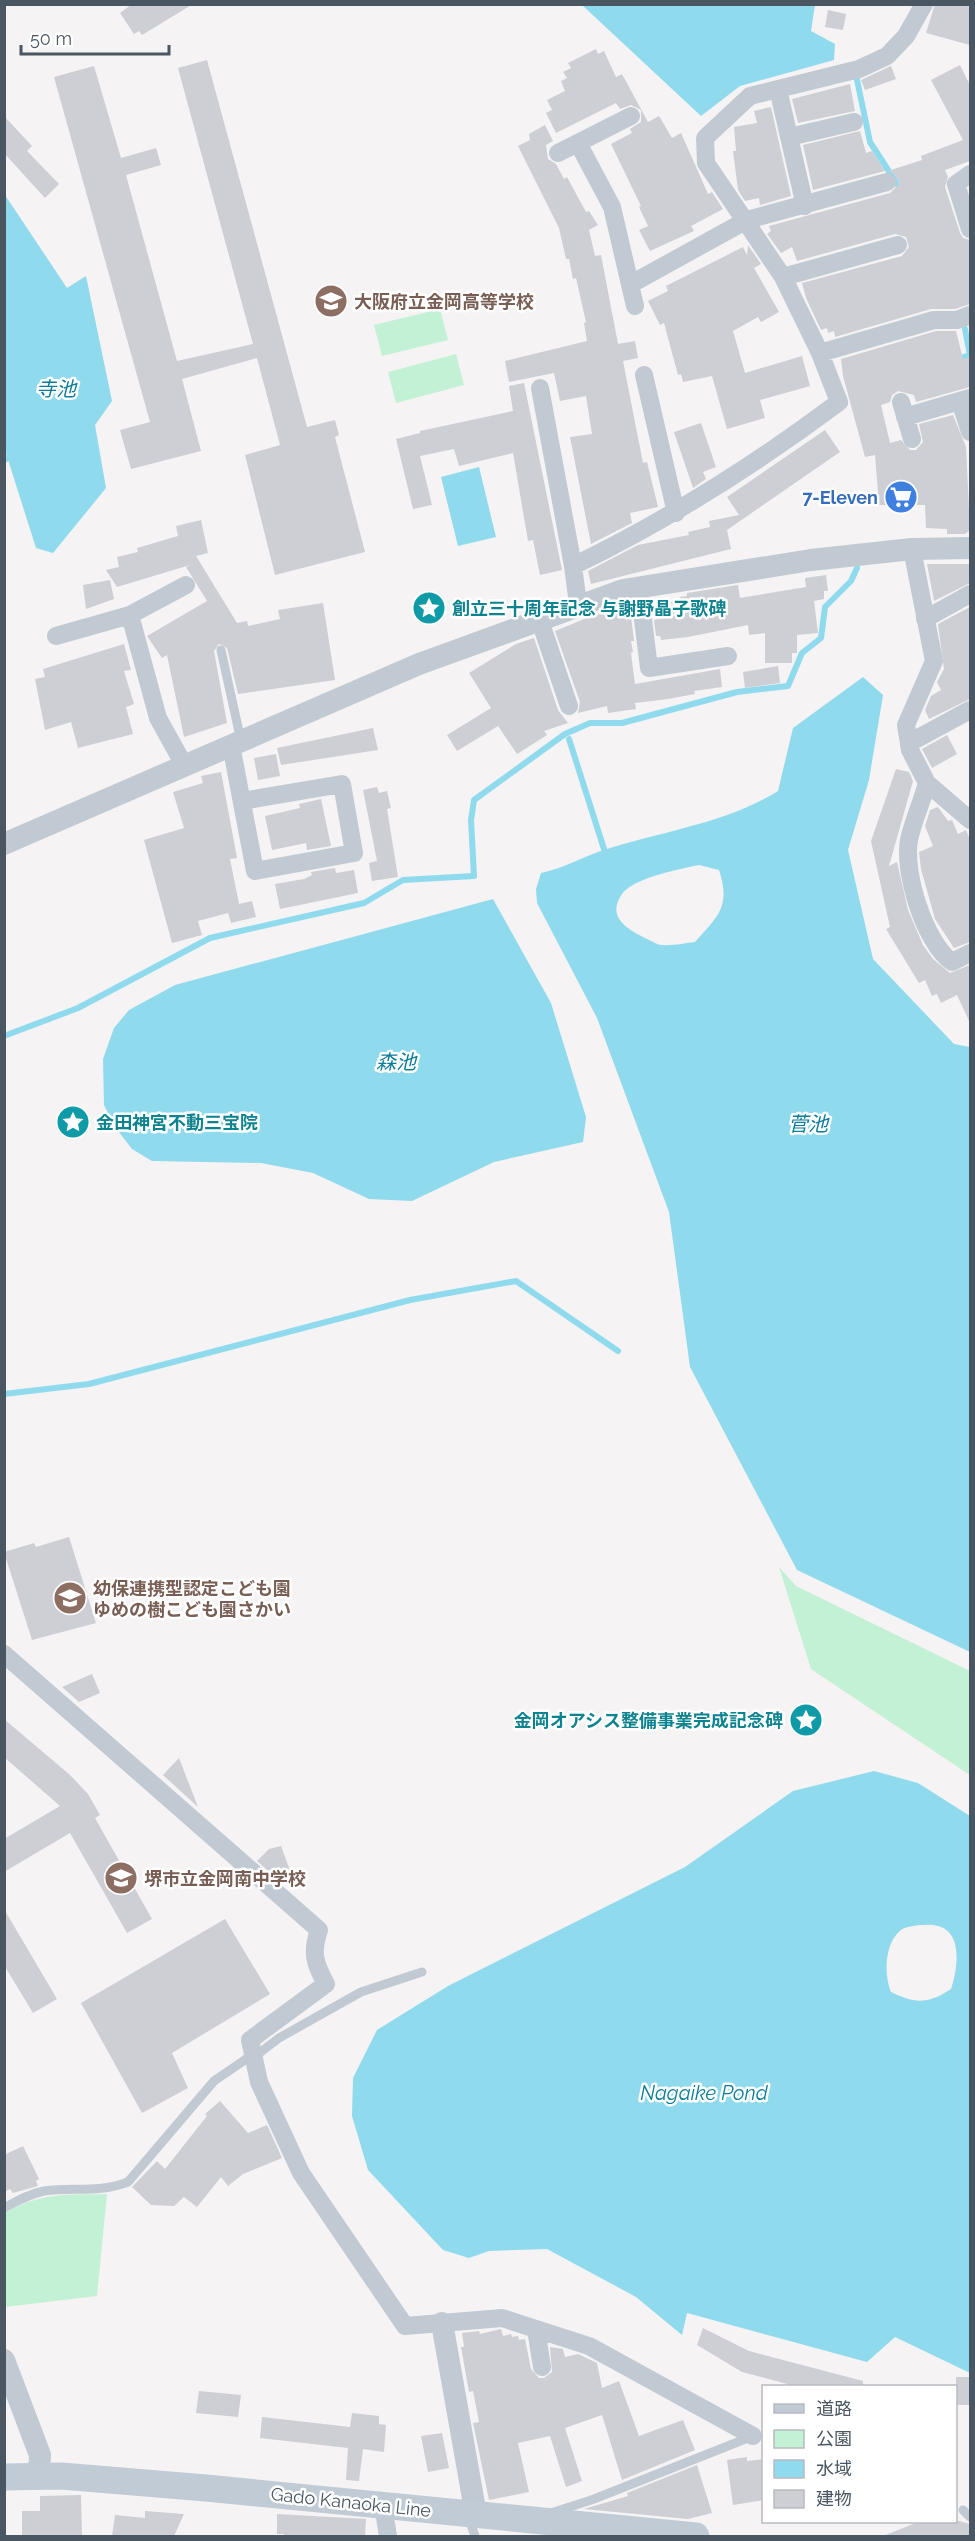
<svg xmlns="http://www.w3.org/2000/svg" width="975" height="2541" viewBox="0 0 975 2541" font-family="Raleway,'Noto Sans JP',sans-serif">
  <rect width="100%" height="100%" fill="#f5f3f3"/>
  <path fill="#c3f1d5" d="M440 309 448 340 382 356 374 325Z
    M456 354 464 385 396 403 388 372Z
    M779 1567 796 1586 970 1671V1775L811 1669Z
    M107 2194 97 2296 5 2307 4 2213C42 2192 66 2195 107 2194Z"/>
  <path fill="#90daee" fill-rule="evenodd" d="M582 5H815L811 31 835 44 834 60 740 86 701 116Z
    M5 195 67 288 86 276 112 401 95 425 106 488 53 553 36 548 5 450Z
    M479 467 496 537 458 546 441 477Z
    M863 677 883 695 869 780 848 850 873 959 954 1044 970 1047V1652L797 1570 690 1367 669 1212 597 1018 537 903 536 889 541 873C565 868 584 856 607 849 664 831 727 823 778 791L793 728ZM699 865 719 870C731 907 718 916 695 942 685 943 672 946 662 945 657 945 650 940 645 938 627 929 606 917 622 894 633 878 680 869 699 865Z
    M493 899 551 1003 586 1117 583 1142 494 1162 412 1201 369 1199 313 1173 261 1163 152 1161 132 1149 115 1127 104 1105 103 1059 114 1028 129 1010 175 985Z
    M874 1771 918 1783 970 1816V2373L895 2337 867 2362 687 2313 682 2335 636 2297 547 2249 489 2251 469 2258 443 2250 368 2170 352 2116 353 2078 377 2030 448 1986 685 1867 793 1791ZM919 1925C925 1925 932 1924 938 1926 964 1933 957 1971 951 1989 928 2004 916 2004 891 1992 884 1975 884 1943 901 1930 905 1927 913 1926 919 1925Z"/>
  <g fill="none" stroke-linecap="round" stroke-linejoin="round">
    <path stroke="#90daee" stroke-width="6" d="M856 75 870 142 901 190
      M965 329 970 355
      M957 359 970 355
      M4 460 8 458
      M569 739 604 849
      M4 1036 78 1008 210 938 364 903 403 880 474 876 471 820 474 800 565 734 590 723H622L737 692 788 686 802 653 821 638 825 607 851 581 857 568
      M4 1394 89 1384 410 1300 516 1281 618 1351"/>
  </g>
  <path fill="#cdcfd5" d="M132 4H193L142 35 139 31 134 34 120 13Z
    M935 4H970V45L926 33Z
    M828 10 846 14 843 30 825 27Z
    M596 49 598 54 604 51 616 77 622 74 648 122 659 116 672 138 681 133 708 194 712 192 723 209 691 226 694 231 650 251 639 230 648 226 639 207 641 206 611 144 632 133 630 129 641 122V110L631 105 620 109 616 103 556 133 546 113 552 110 547 100 565 91 561 81 567 78 563 72 571 68 568 63Z
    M207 60 307 427 335 420 339 435 335 437 365 552 275 575 245 455 280 445 257 358 182 379 201 451 131 469 120 430 150 422 54 77 94 66 121 158 156 148 161 165 126 175 177 361 253 344 178 68Z
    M960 65 970 85V161L945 170 948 177 945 187 960 233 963 238 970 240V304L955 309H931L835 337 834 331 828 333 827 328 821 330 806 298 802 283 902 256 909 247 906 237 895 234 797 261 792 247 781 253 767 234 771 231 769 226 890 193 898 185V180L894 174 888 171 922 160 921 156 963 140 931 80Z
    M891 66 896 79 865 90 861 80Z
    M850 84 855 111 798 123 792 99Z
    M771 107 791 196 760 205 759 198 745 201 738 190 733 151H736L734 127 757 123 754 111Z
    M4 116 32 146 27 151 59 184 45 198 4 153Z
    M545 125 553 141 546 145 548 159 556 164 564 179 567 177 586 212 589 211 598 225 589 230 595 256 601 255 618 344 635 341 638 358 623 361 643 463 647 462 658 507 630 513 632 523 591 544 570 437 592 434 586 396 560 401 554 373 509 382 505 361 587 341 584 323 586 322 576 278 573 279 569 259H566L559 228 518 146 530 140 529 134Z
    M860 131 866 153 872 151 885 171 813 190 803 145Z
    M748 245 761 264 754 268 779 312 761 322 758 317 733 331 745 373 802 356 810 386 760 400 765 418 727 429 712 376 683 382 681 374 678 375 664 323 660 325 648 301 668 291 666 286 743 247 747 255Z
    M936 331H956L963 359 970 357V387L916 402 914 395 898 391 892 395 890 402 881 405 890 443 901 440 910 450H916L923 442 919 424 953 415 966 447 970 530 965 534H947V529L926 528 925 505H879L875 455 865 457 843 376 841 359Z
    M524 383 562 570 540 575 533 540 528 541 513 453 459 466 454 449 420 456 432 505 413 509 396 439 420 433V431L513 411 509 386Z
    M701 423 716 467 703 472 706 479 693 488 674 432Z
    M825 430 840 452 727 530 731 549 591 584 588 571 638 545 689 535 688 532 710 527 709 521 739 515 727 497Z
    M201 520 208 553 196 556 237 623 247 621 248 626 280 619 278 610 323 603 335 680 238 694 227 648 219 644 214 651 227 723 184 737 167 655 162 658 147 636 207 601 186 567 190 565 117 587 106 570 119 567 117 557 138 552 137 548 178 536 176 526Z
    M927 564H970V583L934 601Z
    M826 575 828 591H824V599L814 601 818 633 797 635V653H792V663H765V633L749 635 748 625 688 637 661 640 660 636H656L654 620 674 616 671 602 680 600V597L687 596V593L738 585 740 598 806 587 805 578Z
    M110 580 114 599 86 609 83 585Z
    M970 607V699L929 719 925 710 931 696 941 690 937 682 944 669 938 624Z
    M630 608 634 641H631L633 652 631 653 635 684 720 669 722 687 694 691 695 694 668 699 635 703 636 709 608 713 607 706 578 713 580 702 555 631 599 613Z
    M534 638 558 710 568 723 544 731 547 735 517 754 498 726 457 751 447 735 491 708 469 673 516 644Z
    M124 644 131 670 124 671 134 704 126 707 133 734 78 748 71 722 45 730 35 679 45 677 43 669Z
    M778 666 780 683 745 688 743 672Z
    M373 728 378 750 281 765 277 748Z
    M947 735 957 754 932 768 922 749Z
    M276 754 280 776 258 780 254 758Z
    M896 769 909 772 913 781 889 866 897 862 908 910 923 945 933 959 950 973 970 965V1023L957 995 941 1003 937 994 932 996 925 980 919 983 886 929 890 927 871 841Z
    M221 772 237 858 230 859 239 904 252 901 256 917 231 923 228 913 198 921 202 935 172 943 144 840 184 828 173 792 203 783 201 776Z
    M377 787 379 793 387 791 391 808 387 809 398 877 372 881 369 863 377 861 363 790Z
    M321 799 331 846 307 850 306 843 272 850 265 816 300 808 299 804Z
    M938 807 948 821 952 820 958 834 966 830 970 840V942L954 948 935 919 921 869 919 852 933 846 925 826 930 810Z
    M335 868 336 873 354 870 358 893 280 909 275 884 304 879 312 875 311 872Z
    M69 1537 96 1623 32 1640 4 1552 34 1543 36 1547Z
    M92 1674 100 1693 79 1702 62 1687Z
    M4 1719 70 1775 88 1794 100 1815 95 1818 152 1919 127 1933 70 1833 4 1872V1839L60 1806 4 1757Z
    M179 1758 198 1807 163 1775Z
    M281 1846 291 1873 283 1884 257 1861 269 1849Z
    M4 1909 57 1999 33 2013 4 1965Z
    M225 1919 270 1994 172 2053 188 2088 142 2113 81 2003Z
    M220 2101 248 2133 267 2125 282 2158 243 2174 228 2186 221 2177 197 2207 184 2197 174 2206 151 2205 132 2187 157 2161 165 2169 207 2116 205 2114Z
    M23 2146 39 2179 36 2181 38 2186 13 2193 10 2189 4 2192V2155Z
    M703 2328 749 2351 863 2381V2386H795L742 2372 697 2345Z
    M501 2329 503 2336 511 2334 512 2337 518 2336 519 2340 525 2339 531 2369 539 2378H544L552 2372 550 2347 563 2349 565 2357 578 2354 597 2363 602 2388 619 2381 639 2436 683 2420 695 2450 622 2480 602 2415 565 2428 582 2481 566 2487 550 2436 518 2443 529 2492 489 2500 473 2423 479 2422 473 2391 469 2392 461 2347H464L462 2333 479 2331 480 2334Z
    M956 2377H970V2405H956Z
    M199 2391 241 2395 238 2417 196 2413Z
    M352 2413 379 2416V2424L386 2425 384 2452 363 2449 359 2481 346 2480 348 2448 260 2438 262 2417 350 2427Z
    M442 2433 449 2468 428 2472 421 2436Z
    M747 2457V2461L764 2459V2500L733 2505 727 2460Z
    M697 2465 712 2513 688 2519 584 2509 628 2496 627 2493Z
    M81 2495 82 2536H22V2511H40V2496Z
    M145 2511 184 2514 174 2536H112L115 2515 145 2518Z
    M277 2514 366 2519 365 2536H284V2534H277Z
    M956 2520 970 2524V2536H883L918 2522Z"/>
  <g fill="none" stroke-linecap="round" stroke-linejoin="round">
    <path stroke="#c1cad2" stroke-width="9" d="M221 650 241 741
      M253 2058 279 2038 361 1992 422 1972
      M4 2208C17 2201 29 2194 44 2191 72 2187 100 2193 128 2182L214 2081 252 2055
      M963 2510 970 2517
      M551 2513 594 2499 753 2436
      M468 2516 475 2536"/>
    <path stroke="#c1cad2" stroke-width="18" d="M778 89 805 206
      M789 137 854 122
      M578 143 612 207 635 306
      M558 153 631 116
      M970 174 956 184 970 229
      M783 277 898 245
      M631 284 747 220 887 182
      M820 353 934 320H957L970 315
      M644 375 676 513
      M540 388 573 566
      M960 401 970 432
      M901 402 912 439
      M905 417 970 398
      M912 549 934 661 906 725 910 750 927 783 970 820
      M639 587 649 668 728 656
      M578 604 573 566C668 520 755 465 839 402L820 353 783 277 706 163 705 138 750 96 859 69 887 56 906 36 924 4
      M130 615 158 718 184 765
      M539 618 569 706
      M925 619 970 594
      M56 636 130 615 186 585
      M909 743 970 710
      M231 745 255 871 354 853 342 784 242 801
      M927 783C922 802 913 821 909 840 903 873 925 943 952 962L970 953
      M4 1654 319 1930C311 1953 315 1964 326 1984L250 2040 259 2082 301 2173 405 2326 502 2318 589 2346 753 2436
      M536 2329 542 2367
      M383 2505 388 2536"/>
    <path stroke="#c1cad2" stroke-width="22" d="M4 844 419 664 623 590 811 560 912 549 970 548
      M442 2323 476 2515
      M4 2360 40 2455 39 2475"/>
    <path stroke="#c1cbd6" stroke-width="27" d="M4 2477 61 2476 206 2488 696 2536"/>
  </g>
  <defs>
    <symbol id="school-disc" viewBox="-11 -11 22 22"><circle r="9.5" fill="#8d6e63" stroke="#fff"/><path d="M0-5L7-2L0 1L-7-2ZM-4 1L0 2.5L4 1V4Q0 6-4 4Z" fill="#fff"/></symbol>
    <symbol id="supermarket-disc" viewBox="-11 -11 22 22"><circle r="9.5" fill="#3f7fe0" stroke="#fff"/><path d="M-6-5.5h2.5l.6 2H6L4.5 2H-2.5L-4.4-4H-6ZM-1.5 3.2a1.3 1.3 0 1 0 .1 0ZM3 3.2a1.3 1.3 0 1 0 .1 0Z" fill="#fff"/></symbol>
    <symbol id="sight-disc" viewBox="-11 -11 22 22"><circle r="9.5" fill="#0f9aa8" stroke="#fff"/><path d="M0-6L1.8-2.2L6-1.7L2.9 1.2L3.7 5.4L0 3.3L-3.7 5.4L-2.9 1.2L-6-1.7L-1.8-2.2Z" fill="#fff"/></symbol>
  </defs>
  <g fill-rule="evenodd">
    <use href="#school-disc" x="312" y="282" width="38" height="38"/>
    <use href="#supermarket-disc" x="882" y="478" width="38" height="38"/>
    <use href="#sight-disc" x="410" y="589" width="38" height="38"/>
    <use href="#sight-disc" x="54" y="1103" width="38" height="38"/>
    <use href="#school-disc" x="51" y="1579" width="38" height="38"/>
    <use href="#sight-disc" x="787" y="1701" width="38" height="38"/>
    <use href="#school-disc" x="102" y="1859" width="38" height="38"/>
  </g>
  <g text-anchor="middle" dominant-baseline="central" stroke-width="5" stroke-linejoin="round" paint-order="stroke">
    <g font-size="18" font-weight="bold" fill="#785e54" stroke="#fff" text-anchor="start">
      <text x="354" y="301">大阪府立金岡高等学校</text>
      <text x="93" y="1588">幼保連携型認定こども園<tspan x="93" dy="21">ゆめの樹こども園さかい</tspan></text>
      <text x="144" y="1878">堺市立金岡南中学校</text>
    </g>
    <g font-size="18" font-weight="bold" fill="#366cbe" stroke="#fff" text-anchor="end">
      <text x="878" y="497">7-Eleven</text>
    </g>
    <g font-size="18" font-weight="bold" fill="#0d838f" stroke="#fff" text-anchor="start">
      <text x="452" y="608">創立三十周年記念 与謝野晶子歌碑</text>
      <text x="96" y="1122">金田神宮不動三宝院</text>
      <text x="783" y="1720" text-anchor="end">金岡オアシス整備事業完成記念碑</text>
    </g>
    <g font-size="18" fill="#4a5661" stroke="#fff">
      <text transform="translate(351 2502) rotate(6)">Gado Kanaoka Line</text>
    </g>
    <g font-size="20" font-style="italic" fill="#0c7c9b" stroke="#fff">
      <text x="56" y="389">寺池</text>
      <text x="396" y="1062">森池</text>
      <text x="808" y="1124">菅池</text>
      <text x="704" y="2093">Nagaike Pond</text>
    </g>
  </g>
  <rect width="975" height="2541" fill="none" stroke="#4a5661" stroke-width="12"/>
  <rect x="762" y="2385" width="195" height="138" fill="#ffffff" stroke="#b7bbc0" stroke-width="1.5"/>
  <rect x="774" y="2404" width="30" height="9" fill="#c1cbd6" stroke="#b7bbc0" stroke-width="1.5"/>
  <text x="816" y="2415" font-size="18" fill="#4a5661">道路</text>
  <rect x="774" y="2430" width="30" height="18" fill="#c3f1d5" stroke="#b7bbc0" stroke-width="1.5"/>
  <text x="816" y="2445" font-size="18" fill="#4a5661">公園</text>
  <rect x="774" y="2460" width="30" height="18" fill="#90daee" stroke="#b7bbc0" stroke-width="1.5"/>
  <text x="816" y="2475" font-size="18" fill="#4a5661">水域</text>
  <rect x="774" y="2490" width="30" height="18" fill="#cdcfd5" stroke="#b7bbc0" stroke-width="1.5"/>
  <text x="816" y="2505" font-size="18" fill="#4a5661">建物</text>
  <path d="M21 45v9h148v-9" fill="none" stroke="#4a5661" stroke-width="3"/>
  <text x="30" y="45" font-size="18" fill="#4a5661" stroke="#ffffff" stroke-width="4.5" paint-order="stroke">50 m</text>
</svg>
